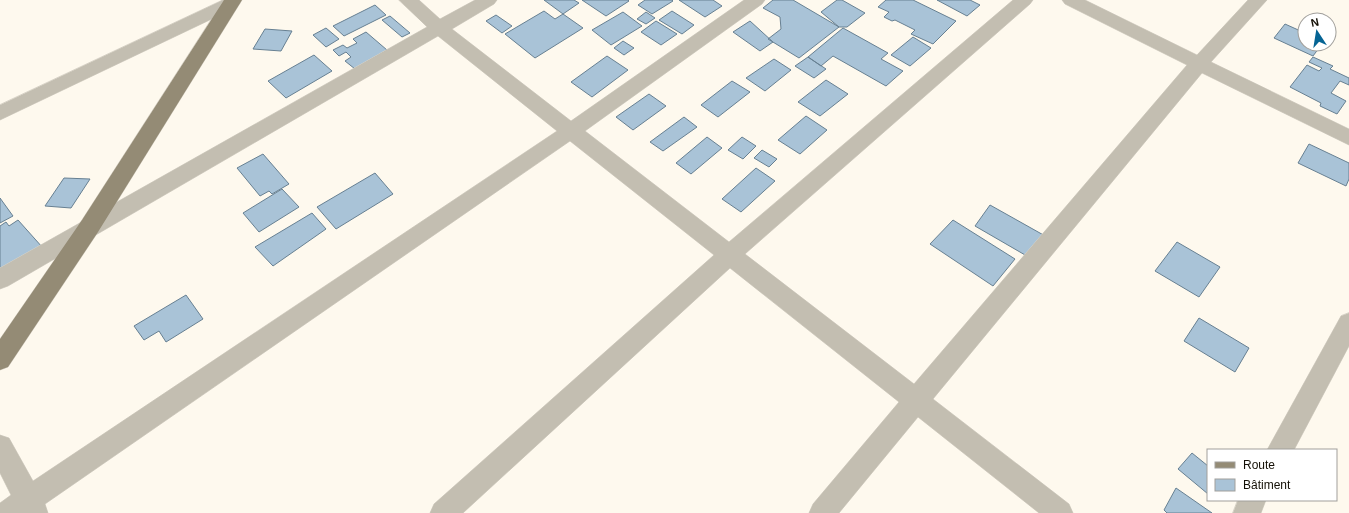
<svg xmlns="http://www.w3.org/2000/svg" width="1349" height="513" viewBox="0 0 1349 513" font-family="Arial,sans-serif">
  <rect width="100%" height="100%" fill="#fef9ee"/>
  <path fill="#a9c3d7" stroke="#678092" d="M544 0H574L579 3 563 14Z
    M582 0H628L629 1 606 16Z
    M645 0H672L673 1 652 14 638 5Z
    M679 0H713L722 6 705 17Z
    M773 0H793L839 27 799 58 768 39 781 29 780 17 763 8Z
    M837 0H842L865 13 847 27H839L821 12Z
    M886 0H913L956 21 933 44 911 34 915 30 895 20 892 21 884 17 889 12 878 7Z
    M937 0H970L980 5 967 16Z
    M375 5 386 15 344 36 333 26Z
    M544 11 555 19 563 14 583 28 535 58 505 34Z
    M672 11 694 25 682 34 659 20Z
    M623 12 642 26 611 45 592 30Z
    M646 12 655 18 646 24 637 19Z
    M496 15 512 26 502 33 486 21Z
    M390 16 410 33 402 37 382 20Z
    M656 21 677 34 661 45 641 32Z
    M750 21 773 42 760 51 733 32Z
    M1285 24 1305 33V44H1322L1313 56 1274 38Z
    M326 28 339 39 326 47 313 35Z
    M843 28 888 53 881 59 903 71 886 86 833 56 821 66 808 57Z
    M265 29 292 31 281 51 253 49Z
    M366 32 387 50 355 69 345 61 351 57 346 52 339 56 333 50 343 45 347 48 357 43 353 39Z
    M913 37 931 48 910 66 891 55Z
    M623 41 634 48 624 55 614 48Z
    M314 55 332 71 286 98 268 81Z
    M607 56 628 70 592 97 571 82Z
    M808 57 826 69 814 78 795 66Z
    M1313 57 1333 66 1330 69 1349 78V85L1340 81 1331 93 1346 101 1337 114 1320 106 1321 103 1290 87 1307 65 1319 71 1322 68 1309 62Z
    M774 59 791 70 765 91 746 78Z
    M826 80 848 94 820 116 798 102Z
    M732 81 750 92 718 117 701 105Z
    M649 94 666 106 633 130 616 117Z
    M806 116 827 130 800 154 778 140Z
    M684 117 697 127 663 151 650 142Z
    M707 137 722 148 691 174 676 163Z
    M742 137 756 146 743 159 728 150Z
    M1309 144 1349 163V179L1346 186 1298 163Z
    M762 150 777 159 769 167 754 158Z
    M263 154 289 184 272 194 269 191 260 196 237 168Z
    M756 168 775 181 741 212 722 199Z
    M375 173 393 194 336 229 317 207Z
    M64 178 90 179 71 208 45 206Z
    M282 189 299 207 259 232 243 213Z
    M0 198 13 216 0 223Z
    M990 205 1047 237 1032 259 975 226Z
    M312 213 326 229 273 266 255 247Z
    M18 220 43 248 0 275V226L6 222 9 226Z
    M953 220 1015 259 993 286 930 244Z
    M1177 242 1220 267 1199 297 1155 271Z
    M186 295 203 319 166 342 159 331 144 340 134 326Z
    M1199 318 1249 348 1235 372 1184 341Z
    M1192 453 1208 466V494L1178 469Z
    M1176 488 1212 513H1167L1164 510Z"/>
  <g fill="none" stroke-linecap="round" stroke-linejoin="round">
    <defs>
      <path id="minor" d="M223 0H238L240 3 237 7 0 120V105Z
        M399 0H419L440 19 475 0H497L494 4 452 29 571 121 744 0H765L762 4 585 131 729 242 1013 0H1033L1030 4 745 254 914 384 1187 65 1065 4 1062 0H1085L1197 55 1248 0H1267L1211 62 1349 129V145L1202 73 933 399 1069 504 1073 513H1039L918 417 839 513H809L813 504 899 402 730 268 463 513H430L434 504 714 255 570 141 45 504 48 513H0V503L11 495 0 473V435L9 438 33 481 557 131 438 36 8 286 0 289V268L427 27Z
        M1349 313V346L1294 450H1267L1341 316Z
        M1238 500H1266L1261 513H1233Z"/>
      <path id="major" d="M224 0H242L98 232 8 367 0 370V339L82 220Z"/>
    </defs>
    <use href="#minor" stroke="#d9d4c9" stroke-width="1"/>
    <use href="#major" stroke="#d9d4c9" stroke-width="1"/>
    <use href="#minor" fill="#c3beb1" fill-rule="evenodd"/>
    <use href="#major" fill="#948b75" fill-rule="evenodd"/>
  </g>
  <rect x="1207" y="449" width="130" height="52" fill="#ffffff" stroke="#a19f9b"/>
  <rect x="1215" y="462" width="20" height="6" fill="#948b75" stroke="#a19f9b"/>
  <text x="1243" y="469" font-size="12" fill="#141006">Route</text>
  <rect x="1215" y="479" width="20" height="12" fill="#a9c3d7" stroke="#a19f9b"/>
  <text x="1243" y="489" font-size="12" fill="#141006">Bâtiment</text>
  <g transform="translate(1317 32) rotate(348)"><circle r="19" fill="#ffffff" stroke="#a19f9b"/>
  <path d="M0-3L7 15L0 10L-7 15Z" fill="#056494"/>
  <text y="-6" font-size="11" font-weight="bold" text-anchor="middle" fill="#141006">N</text>
  </g>
</svg>
